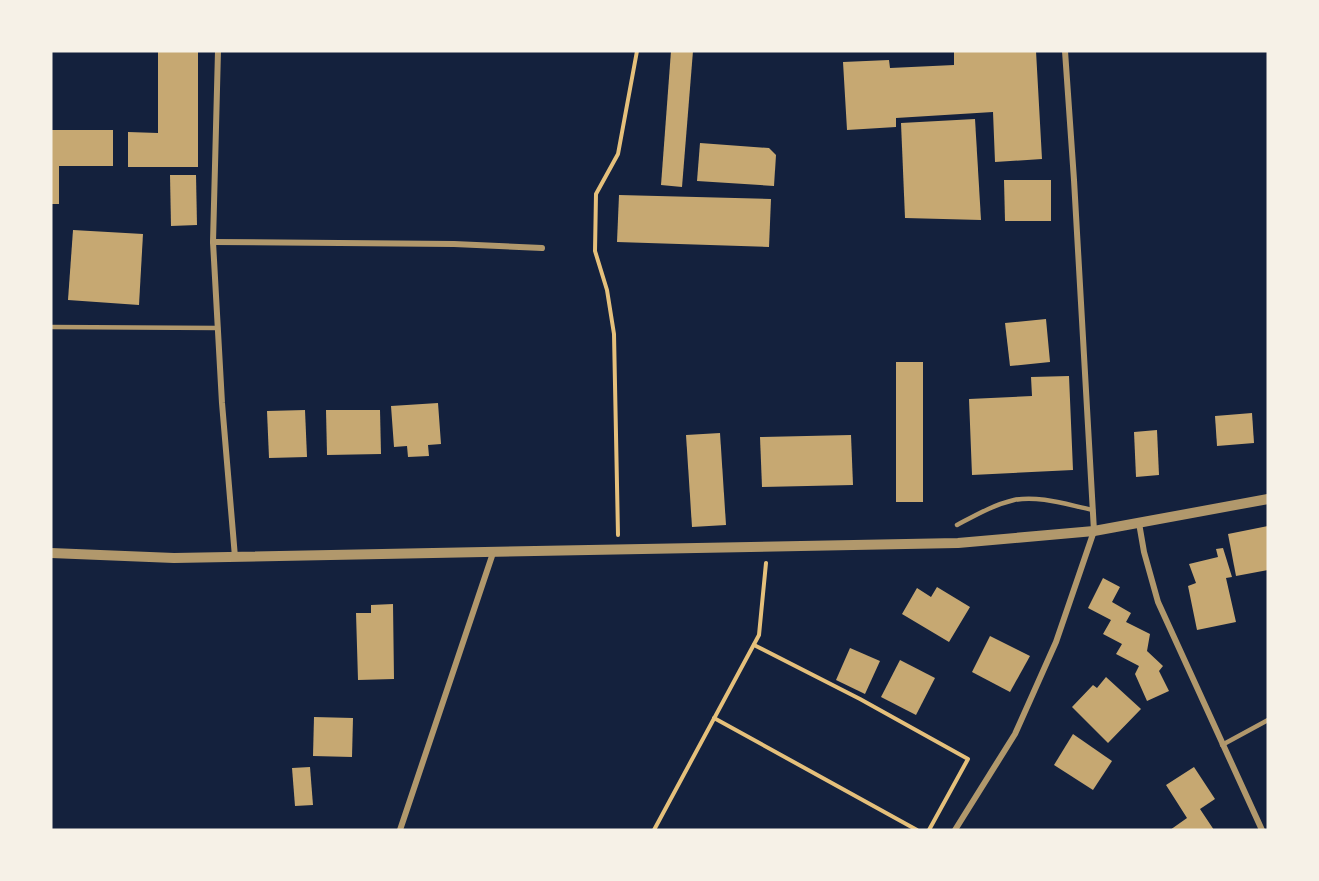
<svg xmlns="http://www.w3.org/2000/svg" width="1319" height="881" font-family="Roboto,sans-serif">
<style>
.building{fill:#c6a872}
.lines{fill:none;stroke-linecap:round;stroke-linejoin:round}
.path{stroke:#e5c07b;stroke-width:4}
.service{stroke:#b1986c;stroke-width:4.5}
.minor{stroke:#b1986c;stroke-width:6}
.tertiary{stroke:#b1986c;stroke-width:10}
</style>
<rect width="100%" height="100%" fill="#14213d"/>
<g class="building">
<polygon points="158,51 198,51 198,167 128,167 128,132 158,133"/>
<polygon points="671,51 693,51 682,187 661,185"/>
<polygon points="954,51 1036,51 1042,159 995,162 993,112 896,118 896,127 847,130 843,62 889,60 890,68 954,65"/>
<polygon points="975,119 981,220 905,218 901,123"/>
<polygon points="51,130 113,130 113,166 59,166 59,204 51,204"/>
<polygon points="700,143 769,148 776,155 774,186 697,181"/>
<polygon points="170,175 196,175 197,225 171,226"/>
<polygon points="1004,180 1051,180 1051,221 1005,221"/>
<polygon points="619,195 771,199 769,247 617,242"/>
<polygon points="73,230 143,234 139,305 68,300"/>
<polygon points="1046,319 1050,362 1010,366 1005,323"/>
<rect x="896" y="362" width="27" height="140"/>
<polygon points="1069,376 1073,470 972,475 969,399 1032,396 1031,377"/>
<polygon points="438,403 441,444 428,445 429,456 408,457 407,446 394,447 391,406"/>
<polygon points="305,410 307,457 269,458 267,411"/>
<polygon points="326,410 380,410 381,454 327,455"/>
<polygon points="1252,413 1254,443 1217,446 1215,416"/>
<polygon points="1157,430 1159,475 1136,477 1134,432"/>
<polygon points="720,433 726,525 692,527 686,435"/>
<polygon points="851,435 853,485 762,487 760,437"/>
<polygon points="1268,526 1268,570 1236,576 1228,534"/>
<polygon points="1223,548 1232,577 1226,578 1236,622 1197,630 1188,586 1196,583 1189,564 1218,557 1216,549"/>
<polygon points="1103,578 1120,587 1112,602 1131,613 1126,622 1150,634 1147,651 1163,666 1159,671 1169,691 1147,701 1135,674 1139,666 1116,654 1122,644 1103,634 1111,620 1088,608"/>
<polygon points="937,587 970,607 949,642 902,614 917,588 931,597"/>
<polygon points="393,604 394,679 358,680 356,613 371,613 371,605"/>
<polygon points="990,636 1030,656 1010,692 972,672"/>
<polygon points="850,648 880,661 865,694 836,680"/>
<polygon points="900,660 935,678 916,715 881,697"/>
<polygon points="1106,677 1141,709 1108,743 1072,707 1093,685 1097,688"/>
<polygon points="314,717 353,718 352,757 313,756"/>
<polygon points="1073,734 1112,761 1093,790 1054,765"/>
<polygon points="310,767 313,805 295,806 292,768"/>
<polygon points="1194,767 1215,799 1200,809 1214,830 1170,830 1187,818 1166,785"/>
</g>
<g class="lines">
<g class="path">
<polyline points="618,535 614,334 607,290 595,251 596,194 618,154 637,51"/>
<polyline points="754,645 860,699 968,759 929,830"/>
<polyline points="714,718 917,830"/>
<polyline points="654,830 759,635 766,563"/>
</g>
<g class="service">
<polyline points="51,327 218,328"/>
<path d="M 957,525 C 976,515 993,505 1014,500 C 1039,495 1068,505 1093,510"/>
<polyline points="1222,745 1268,720"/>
</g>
<g class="minor">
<polyline points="218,51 213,242 222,403 235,557"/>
<polyline points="213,242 454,244 542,248"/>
<polyline points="1139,523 1144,552 1158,602 1262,830"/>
<polyline points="400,830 493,553"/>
<polyline points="955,830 1015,734 1056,642 1094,531 1074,180 1065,51"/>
</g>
<polyline class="tertiary" points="51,553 174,558 958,543 1094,531 1268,499"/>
</g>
<rect width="1319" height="881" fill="none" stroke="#f6f1e7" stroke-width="105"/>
</svg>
